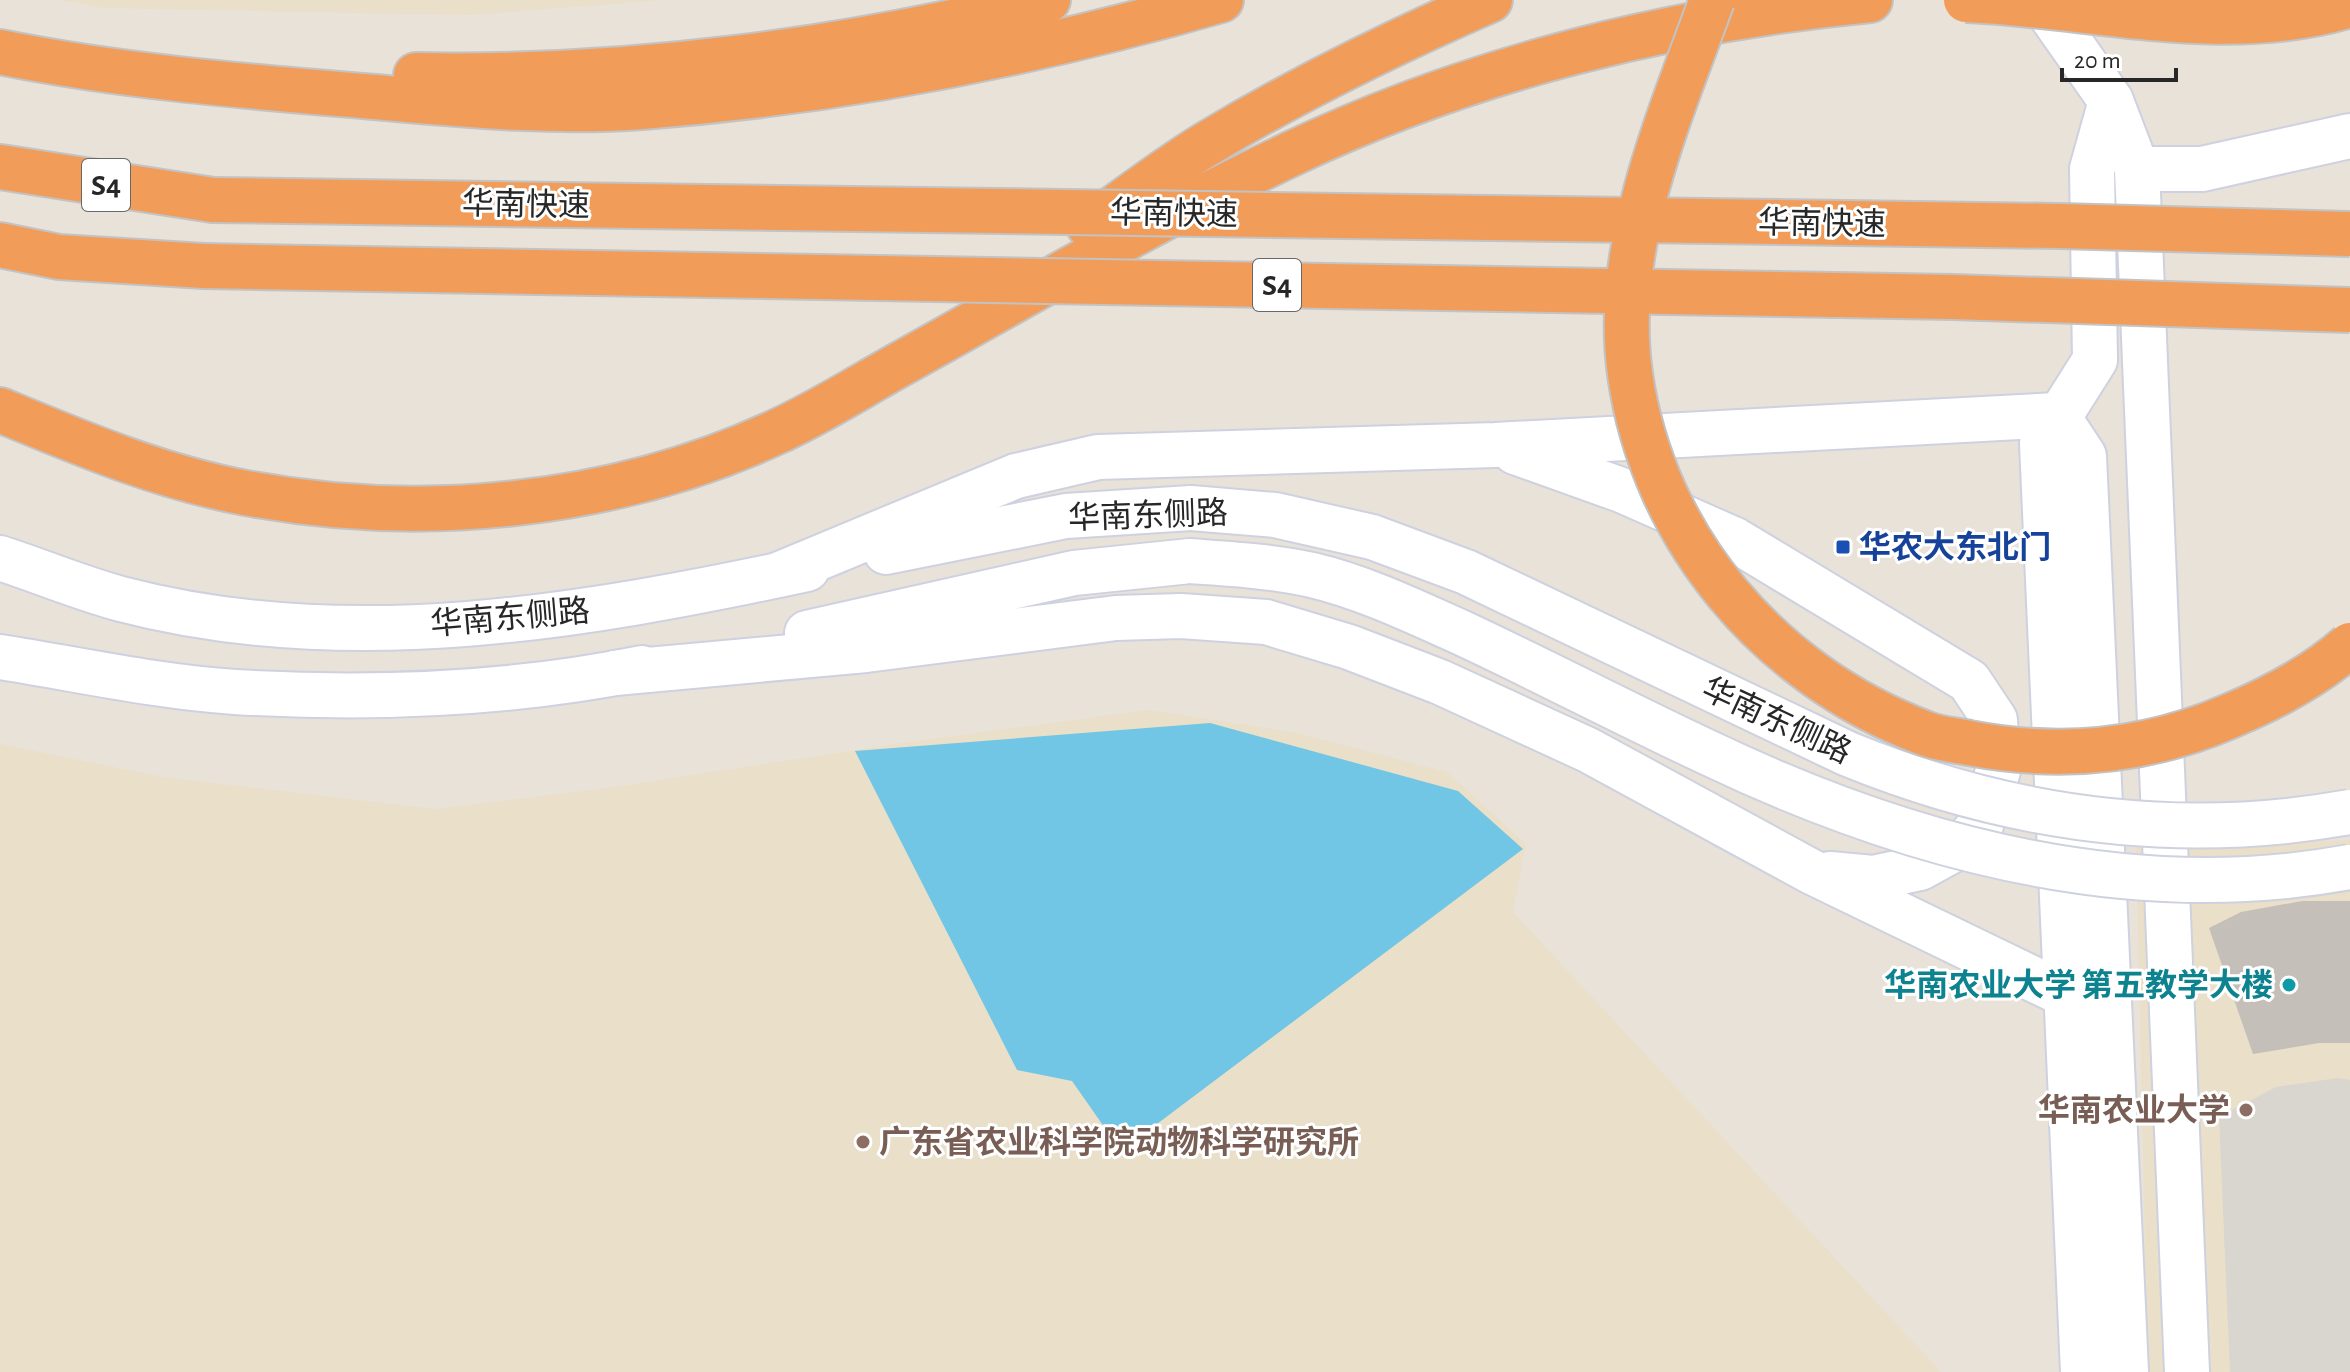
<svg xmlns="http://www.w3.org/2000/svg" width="2350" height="1372" font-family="'Alegreya Sans','Noto Sans SC',sans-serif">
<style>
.education{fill:#eadfc8}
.plaza{fill:#d9d5cf}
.water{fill:#71c6e5}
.building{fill:#c4bfb8}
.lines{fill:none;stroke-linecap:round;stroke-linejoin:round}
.minor-casing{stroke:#ced1df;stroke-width:48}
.highway-casing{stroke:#c3c3c3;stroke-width:48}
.minor{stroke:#fff;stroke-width:44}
.highway{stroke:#f29c5a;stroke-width:44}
.minor-bridge-casing{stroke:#ced1df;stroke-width:48;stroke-linecap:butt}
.highway-bridge-casing{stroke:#c3c3c3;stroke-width:48;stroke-linecap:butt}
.minor-bridge{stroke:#fff;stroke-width:44}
.highway-bridge{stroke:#f29c5a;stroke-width:44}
.transit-dot{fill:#1a4fb4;stroke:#fff;stroke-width:3}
.culture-dot{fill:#0f9aa8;stroke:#fff;stroke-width:3}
.education-dot{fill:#8d6e63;stroke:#fff;stroke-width:3}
.labels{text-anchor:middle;stroke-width:6;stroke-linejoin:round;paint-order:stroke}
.shield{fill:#fff;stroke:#686868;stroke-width:2}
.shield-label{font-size:30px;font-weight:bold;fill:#272727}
.street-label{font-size:32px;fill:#272727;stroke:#fff}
.transit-label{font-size:32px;font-weight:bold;fill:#164399;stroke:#fff;text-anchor:start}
.culture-label{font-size:32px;font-weight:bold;fill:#0d838f;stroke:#fff;text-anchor:end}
.education-label{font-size:32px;font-weight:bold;fill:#785e54;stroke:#fff;text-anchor:end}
</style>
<rect width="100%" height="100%" fill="#e9e2d9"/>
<g class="education">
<polygon points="60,0 663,0 468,15 103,8"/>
<polygon points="1149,710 1297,733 1447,772 1526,844 1513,912 1941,1372 0,1372 0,744 163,777 435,809 608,788 902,743"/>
<polygon points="2350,840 2350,1372 2148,1372 2136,848"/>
</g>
<polygon class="plaza" points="2338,1078 2350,1080 2350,1372 2230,1372 2219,1117 2276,1087"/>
<polygon class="water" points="1210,723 1458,791 1523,849 1121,1151 1072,1081 1017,1070 855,751"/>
<polygon class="building" points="2302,901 2350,901 2350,1043 2319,1043 2253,1054 2209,928 2241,912"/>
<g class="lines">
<g class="minor-casing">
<g id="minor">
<polyline points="2040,0 2111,101 2137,169 2187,1372"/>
<polyline points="2137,169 2202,169 2350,136"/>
<polyline points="2057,415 2084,456 2126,1372"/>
<polyline points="1515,452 1624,491 1735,540 1969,681 1995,720 1998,771 1981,825 1962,845 1920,868 1873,878 1830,874"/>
<polyline points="886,552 1066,516 1191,508"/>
<path d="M 0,558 C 40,571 80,588 121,599 C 346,658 584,617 807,569"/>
<polyline points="780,574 1016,476 1098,457 1495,445 2057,415"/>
<polyline points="807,633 1074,573 1190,561"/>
<path d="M 0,657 C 77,669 157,687 235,692 C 371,700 509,695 642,668"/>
<polyline points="615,673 866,650 1116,618 1181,616 1266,622 1349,647 1440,682 1588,750 1812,872 2066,995 2109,1007"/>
<polyline points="2083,1372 2042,444 2095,360 2092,169 2111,101"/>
</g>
</g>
<g class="highway-casing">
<g id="highway">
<path d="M 0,52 C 119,76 242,86 363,96 C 456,104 549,114 642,107 C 836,92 1033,54 1221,0"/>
<path d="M 416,75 C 627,79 844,51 1048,0"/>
<polyline points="0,167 213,200"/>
<path d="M 1089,226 C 1129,198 1168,167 1210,142 C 1300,88 1394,42 1490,0"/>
<polyline points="0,245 59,257 204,266"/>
<path d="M 0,410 C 80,443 160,477 246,493 C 421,526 612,507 774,433 C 819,413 862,385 906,361 C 1034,290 1161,215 1293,153 C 1473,68 1672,19 1870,0"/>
</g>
</g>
<use href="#minor" class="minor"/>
<use href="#highway" class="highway"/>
<g class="minor-bridge-casing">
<g id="minor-bridge">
<path d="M 1191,508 L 1275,515 L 1372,537 L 1466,572 L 1848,754 C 2010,820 2177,843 2350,812"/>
<path d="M 1190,561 C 1231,564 1272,566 1312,575 C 1363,587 1413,611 1460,632 C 1544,671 1625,714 1709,753 C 1908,848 2129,908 2350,867"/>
</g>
</g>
<g class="highway-bridge-casing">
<g id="highway-bridge">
<path d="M 1712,0 C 1669,119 1612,245 1630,374 C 1653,539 1770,675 1924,733 C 1938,739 1955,740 1969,743 C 2058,760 2147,752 2230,716 C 2273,698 2315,676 2350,645"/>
<path d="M 1966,0 C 2091,5 2227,43 2350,5"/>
<polyline points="213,200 2059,226 2350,234"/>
<polyline points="204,266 1953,297 2350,310"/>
</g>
</g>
<use href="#minor-bridge" class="minor-bridge"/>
<use href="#highway-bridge" class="highway-bridge"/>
</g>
<rect class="transit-dot" x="1835" y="539" width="16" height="16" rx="4"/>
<circle class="culture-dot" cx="2289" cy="985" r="8"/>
<g class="education-dot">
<circle cx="2246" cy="1110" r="8"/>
<circle cx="863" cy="1142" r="8"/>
</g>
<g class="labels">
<g class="shield">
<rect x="82" y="159" width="48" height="52" rx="6"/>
<rect x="1253" y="259" width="48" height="52" rx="6"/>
</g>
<g class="shield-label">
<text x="106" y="195">S4</text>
<text x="1277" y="295">S4</text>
</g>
<g class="street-label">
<text transform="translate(526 204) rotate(1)" y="11">华南快速</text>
<text transform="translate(1174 213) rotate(1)" y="11">华南快速</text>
<text transform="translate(1822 223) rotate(1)" y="11">华南快速</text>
<text transform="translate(1148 515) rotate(-2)" y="11">华南东侧路</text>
<text transform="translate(510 617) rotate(-5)" y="11">华南东侧路</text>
<text transform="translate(1777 720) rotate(25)" y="11">华南东侧路</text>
</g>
<g class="transit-label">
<text x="1859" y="558">华农大东北门</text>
</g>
<g class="culture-label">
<text x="2273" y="996">华南农业大学 第五教学大楼</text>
</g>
<g class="education-label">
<text x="2230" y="1121">华南农业大学</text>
<text x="879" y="1153" text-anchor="start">广东省农业科学院动物科学研究所</text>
</g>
</g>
<path d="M2062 68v12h114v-12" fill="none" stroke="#272727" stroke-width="4"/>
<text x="2074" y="68" font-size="24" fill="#272727" stroke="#ffffff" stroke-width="6" paint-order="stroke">20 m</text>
</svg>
